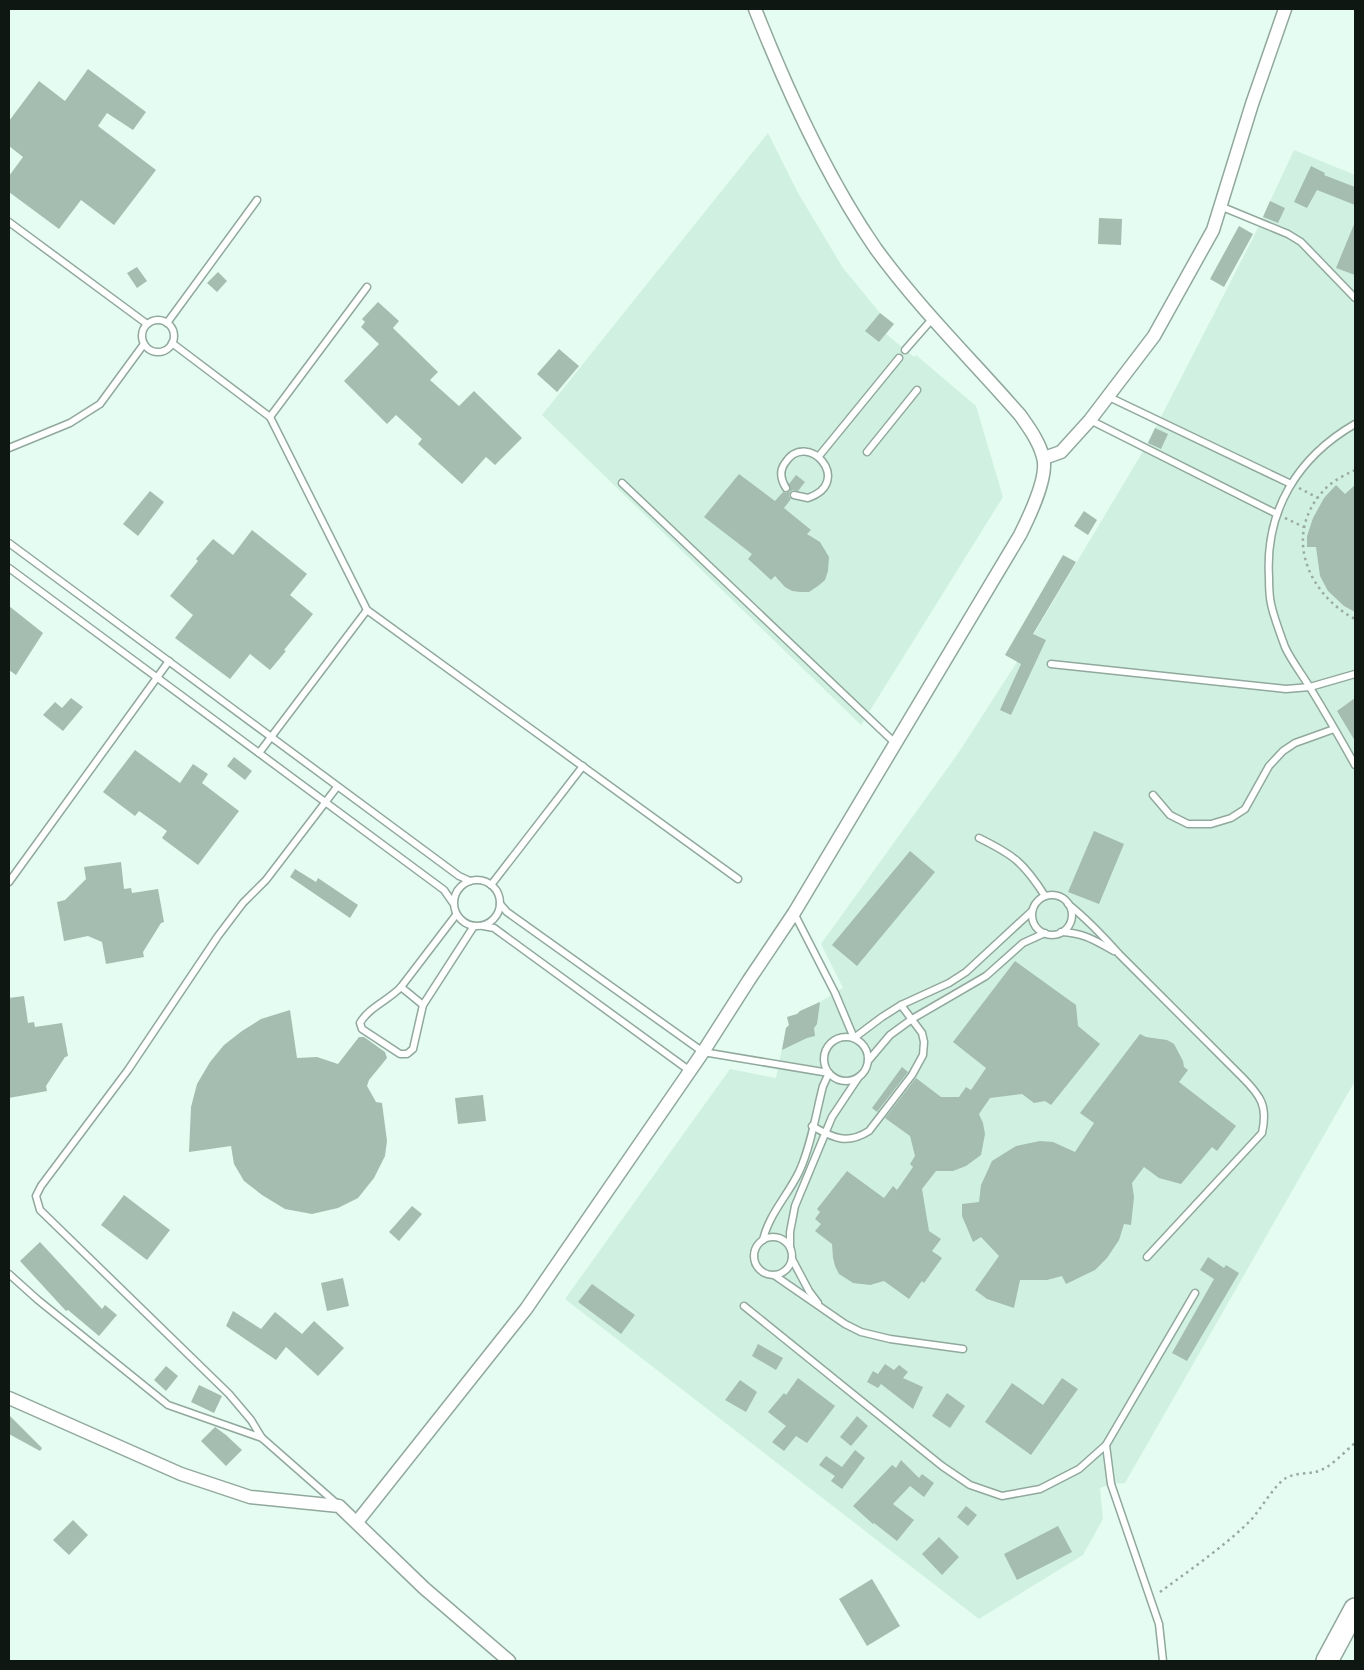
<svg xmlns="http://www.w3.org/2000/svg" width="1364" height="1670" font-family="Overpass,sans-serif">
<style>
.built{fill:#d0f1e2}
.building{fill:#a5bcb1}
.lines{fill:none;stroke-linecap:round;stroke-linejoin:round}
.service-casing{stroke:#91a89d;stroke-width:9}
.minor-casing{stroke:#91a89d;stroke-width:15}
.trunk-casing{stroke:#91a89d;stroke-width:24}
.path{stroke:#99aba2;stroke-width:2.5;stroke-dasharray:2.5 4;stroke-linecap:butt}
.service{stroke:#fff;stroke-width:6}
.minor{stroke:#fff;stroke-width:12}
.trunk{stroke:#fff;stroke-width:21}
</style>
<rect width="100%" height="100%" fill="#e4fcf1"/>
<g class="built">
<polygon points="768,133 798,193 843,268 880,313 894,324 886,334 914,357 916,355 976,406 1003,497 861,725 542,415"/>
<polygon points="1294,150 1355,175 1355,1081 1125,1483 1111,1484 1100,1488 1103,1519 1083,1555 979,1619 565,1299 730,1069 776,1078 786,1028 789,1025 787,1017 797,1014 800,1011 820,1002 843,988 821,944 957,755 1017,662 1145,448 1253,238"/>
</g>
<g class="building">
<polygon points="88,69 146,112 133,130 107,113 98,126 156,170 114,225 81,200 59,229 9,192 9,176 23,157 9,146 9,121 39,81 65,101"/>
<polygon points="1311,166 1325,173 1324,175 1355,187 1355,205 1317,190 1307,208 1294,202"/>
<polygon points="1270,201 1285,208 1278,223 1263,217"/>
<polygon points="1099,218 1122,219 1121,245 1098,244"/>
<polygon points="1355,222 1355,275 1336,268"/>
<polygon points="1239,226 1253,234 1224,287 1210,279"/>
<polygon points="137,267 147,281 137,288 127,273"/>
<polygon points="218,272 227,281 217,292 207,283"/>
<polygon points="378,302 399,321 393,328 438,372 430,380 459,406 474,391 522,438 495,465 486,457 462,484 418,444 422,439 396,415 387,424 344,381 379,344 361,327 365,322 362,319"/>
<polygon points="880,313 894,324 879,342 865,331"/>
<polygon points="559,349 579,366 557,392 537,374"/>
<polygon points="1155,428 1168,434 1161,449 1148,443"/>
<polygon points="739,474 775,501 783,492 786,493 790,491 789,484 796,475 805,482 798,491 793,490 790,492 789,496 791,499 784,508 811,530 807,534 820,542 829,557 828,571 825,580 818,586 809,592 800,592 792,591 785,587 775,576 771,580 748,559 752,554 704,517"/>
<polygon points="1336,485 1345,494 1355,485 1355,612 1344,606 1328,591 1320,576 1316,547 1307,547 1307,536 1313,518 1324,498"/>
<polygon points="150,491 164,502 138,536 123,524"/>
<polygon points="1084,511 1097,520 1088,535 1074,526"/>
<polygon points="252,530 307,574 290,595 313,614 284,650 286,651 270,670 250,654 230,679 175,638 193,615 170,596 198,561 196,559 213,539 233,555"/>
<polygon points="1063,555 1076,562 1033,634 1046,640 1011,715 1000,710 1021,664 1005,655"/>
<polygon points="9,606 43,633 16,675 9,670"/>
<polygon points="71,698 83,707 63,731 43,715 55,702 62,708"/>
<polygon points="1355,698 1355,741 1337,711"/>
<polygon points="135,750 180,783 193,764 208,774 202,783 239,811 198,865 162,838 167,831 139,811 135,816 103,792"/>
<polygon points="234,757 252,771 245,780 227,766"/>
<polygon points="1094,831 1124,844 1099,904 1068,892"/>
<polygon points="910,851 935,872 857,966 832,945"/>
<polygon points="121,862 124,889 131,888 132,893 158,889 164,922 161,923 143,952 144,957 106,964 102,942 88,936 64,941 57,902 65,900 86,879 84,867"/>
<polygon points="295,869 316,882 318,878 358,905 350,918 290,877"/>
<polygon points="1015,961 1076,1005 1078,1026 1100,1044 1051,1105 1045,1101 1034,1103 1022,1094 990,1098 979,1114 983,1123 985,1134 981,1155 966,1166 953,1171 936,1171 922,1189 929,1231 941,1239 932,1251 942,1258 924,1283 922,1281 909,1299 884,1281 870,1285 853,1283 839,1274 835,1266 833,1258 832,1244 815,1231 821,1224 815,1219 820,1212 817,1209 847,1171 884,1198 893,1186 897,1190 913,1167 910,1164 915,1156 910,1136 885,1118 916,1078 941,1097 959,1097 966,1087 971,1090 986,1068 953,1042"/>
<polygon points="24,996 28,1023 34,1022 35,1027 62,1023 68,1056 65,1057 46,1086 47,1091 9,1098 9,998"/>
<polygon points="820,1002 817,1024 814,1028 815,1036 807,1038 782,1050 786,1028 789,1025 787,1017 797,1014 800,1011"/>
<polygon points="290,1010 297,1058 317,1057 338,1064 359,1037 364,1037 385,1052 387,1058 369,1080 367,1086 376,1102 382,1103 387,1141 385,1156 374,1178 358,1198 338,1208 312,1214 285,1209 262,1195 244,1181 234,1164 231,1146 189,1152 191,1107 197,1084 210,1062 224,1045 242,1031 261,1019"/>
<polygon points="1140,1034 1146,1037 1167,1040 1174,1044 1183,1061 1184,1067 1188,1070 1179,1082 1236,1126 1217,1151 1212,1147 1181,1184 1159,1178 1144,1167 1132,1183 1134,1197 1131,1225 1124,1224 1119,1240 1107,1258 1095,1270 1066,1284 1062,1276 1047,1280 1020,1280 1014,1308 987,1299 975,1290 999,1256 981,1237 973,1242 962,1216 962,1204 979,1202 981,1185 992,1161 1016,1146 1040,1141 1053,1142 1075,1152 1094,1123 1080,1113"/>
<polygon points="902,1067 908,1072 877,1112 872,1108"/>
<polygon points="483,1095 486,1121 458,1124 455,1098"/>
<polygon points="124,1195 170,1230 147,1260 101,1225"/>
<polygon points="412,1206 422,1214 399,1241 389,1232"/>
<polygon points="40,1242 102,1309 105,1305 117,1315 99,1336 68,1310 66,1311 20,1261"/>
<polygon points="1208,1257 1224,1268 1226,1265 1239,1273 1187,1361 1172,1353 1214,1279 1200,1270"/>
<polygon points="343,1278 349,1306 327,1311 321,1283"/>
<polygon points="592,1284 635,1315 621,1334 578,1302"/>
<polygon points="233,1311 261,1329 275,1312 302,1334 314,1321 344,1348 318,1376 286,1347 276,1360 226,1326"/>
<polygon points="758,1344 783,1358 776,1370 752,1356"/>
<polygon points="885,1364 894,1370 899,1365 908,1372 903,1378 923,1387 913,1409 881,1384 878,1388 867,1382 873,1371 878,1374"/>
<polygon points="166,1366 178,1376 166,1391 154,1380"/>
<polygon points="798,1378 835,1406 807,1443 796,1436 784,1451 772,1442 786,1426 768,1412 784,1393 786,1395"/>
<polygon points="1062,1378 1078,1389 1031,1455 985,1422 1012,1383 1043,1405"/>
<polygon points="740,1380 757,1392 746,1412 725,1400"/>
<polygon points="199,1385 222,1396 214,1413 191,1402"/>
<polygon points="947,1393 965,1406 950,1428 932,1416"/>
<polygon points="9,1415 42,1448 40,1451 9,1434"/>
<polygon points="857,1416 868,1426 851,1446 840,1437"/>
<polygon points="215,1427 226,1435 242,1450 226,1466 201,1441"/>
<polygon points="855,1450 865,1458 842,1489 831,1481 835,1476 819,1465 826,1456 842,1467"/>
<polygon points="901,1460 919,1478 922,1474 934,1483 924,1497 910,1486 893,1504 914,1520 897,1541 874,1523 873,1524 853,1506 892,1465 896,1468"/>
<polygon points="966,1506 977,1515 968,1526 957,1517"/>
<polygon points="73,1520 88,1535 69,1555 53,1540"/>
<polygon points="1058,1526 1072,1552 1017,1580 1004,1554"/>
<polygon points="939,1537 959,1557 942,1575 922,1554"/>
<polygon points="872,1579 900,1626 867,1646 839,1599"/>
</g>
<g class="lines">
<g class="service-casing">
<g id="service">
<polyline points="1220,206 1288,234 1301,242 1355,298"/>
<polyline points="9,222 147,324"/>
<circle cx="158" cy="336" r="16"/>
<polyline points="167,323 257,200"/>
<polyline points="172,343 270,417 367,610 738,879"/>
<polyline points="905,350 933,318"/>
<polyline points="1109,397 1291,484"/>
<polyline points="270,417 367,287"/>
<polyline points="1090,420 1277,514"/>
<path d="M 1355,424 C 1298,457 1265,510 1269,577 C 1269,586 1269,595 1271,604 C 1274,618 1280,633 1285,647 C 1291,660 1301,673 1309,686 C 1325,712 1340,738 1355,765"/>
<polyline points="9,448 70,423 100,404 144,344"/>
<polyline points="867,452 917,390"/>
<polyline points="819,456 899,358"/>
<polyline points="622,483 895,743"/>
<path d="M 786,488 C 781,480 779,471 785,463 C 807,428 855,482 808,498 L 794,495"/>
<polyline points="9,543 459,876 470,881"/>
<path d="M 9,568 C 153,676 299,782 444,890 L 453,903"/>
<polyline points="1051,664 1286,689 1310,687 1355,674"/>
<polyline points="259,753 367,610"/>
<polyline points="1153,795 1170,815 1188,824 1211,824 1231,818 1245,809 1269,766 1283,751 1295,743 1334,729"/>
<path d="M 979,838 C 1014,855 1024,863 1045,896"/>
<circle cx="477" cy="903" r="23"/>
<polyline points="9,882 169,661"/>
<polyline points="491,885 583,766"/>
<circle cx="1052" cy="915" r="20"/>
<path d="M 500,904 L 507,912 L 703,1052 L 829,1073 L 823,1086 C 816,1113 811,1146 799,1172 C 788,1195 769,1214 763,1240"/>
<path d="M 1068,904 C 1087,919 1103,936 1119,954 L 1242,1077 C 1261,1096 1268,1106 1262,1133 L 1147,1257"/>
<polyline points="794,913 835,993 854,1038 882,1017 901,1005 949,983 966,972 1032,911"/>
<path d="M 456,915 L 401,987 C 389,1000 368,1008 360,1023 L 362,1029 L 400,1054 L 407,1054 L 413,1049 L 423,1005 L 474,926"/>
<polyline points="483,926 494,928 690,1071"/>
<path d="M 1061,932 C 1084,933 1094,940 1114,951"/>
<polyline points="401,987 423,1005"/>
<circle cx="846" cy="1059" r="22"/>
<polyline points="868,1061 890,1035 912,1019 986,976 1023,943 1045,933"/>
<path d="M 812,1126 C 833,1138 847,1145 869,1131 L 912,1075 L 923,1055 L 924,1042 L 922,1033 L 901,1005"/>
<circle cx="773" cy="1256" r="19"/>
<polyline points="790,1247 790,1232 795,1206 832,1117 858,1078"/>
<polyline points="792,1259 809,1291 818,1303"/>
<polyline points="9,1274 38,1300 168,1405 262,1438 336,1503"/>
<polyline points="774,1275 845,1324 861,1332 890,1339 963,1349"/>
<polyline points="744,1306 942,1466 970,1485 1002,1496 1040,1489 1079,1469 1106,1445"/>
<polyline points="262,1438 251,1420 229,1394 40,1210 36,1196 41,1186 128,1070 218,936 243,903 266,880 337,787"/>
<polyline points="1163,1661 1159,1624 1111,1484 1106,1445 1195,1293"/>
</g>
</g>
<g class="minor-casing">
<g id="minor">
<polyline points="1044,458 1061,452 1090,420 1154,336 1213,230 1252,104 1285,9"/>
<polyline points="9,1398 181,1474 250,1497 339,1506 424,1588 509,1661"/>
<path d="M 357,1522 L 526,1309 L 703,1052 L 749,980 L 794,913 L 1020,535 C 1029,517 1049,476 1043,457 C 1039,441 1029,428 1020,415 C 972,360 919,308 876,249 C 826,177 787,90 755,9"/>
</g>
</g>
<g class="trunk-casing">
<polyline id="trunk" points="1327,1661 1355,1609"/>
</g>
<g class="path">
<path d="M 1355,470 C 1345,475 1334,480 1326,488 C 1282,532 1306,593 1355,619"/>
<polyline points="1299,488 1318,498"/>
<polyline points="1285,518 1304,527"/>
<path d="M 1160,1592 C 1190,1570 1222,1548 1249,1522 C 1261,1510 1273,1486 1286,1478 C 1295,1473 1306,1474 1315,1472 C 1330,1469 1344,1452 1355,1443"/>
</g>
<use href="#service" class="service"/>
<use href="#minor" class="minor"/>
<use href="#trunk" class="trunk"/>
</g>
<rect width="1364" height="1670" fill="none" stroke="#0f1713" stroke-width="20"/>
</svg>
